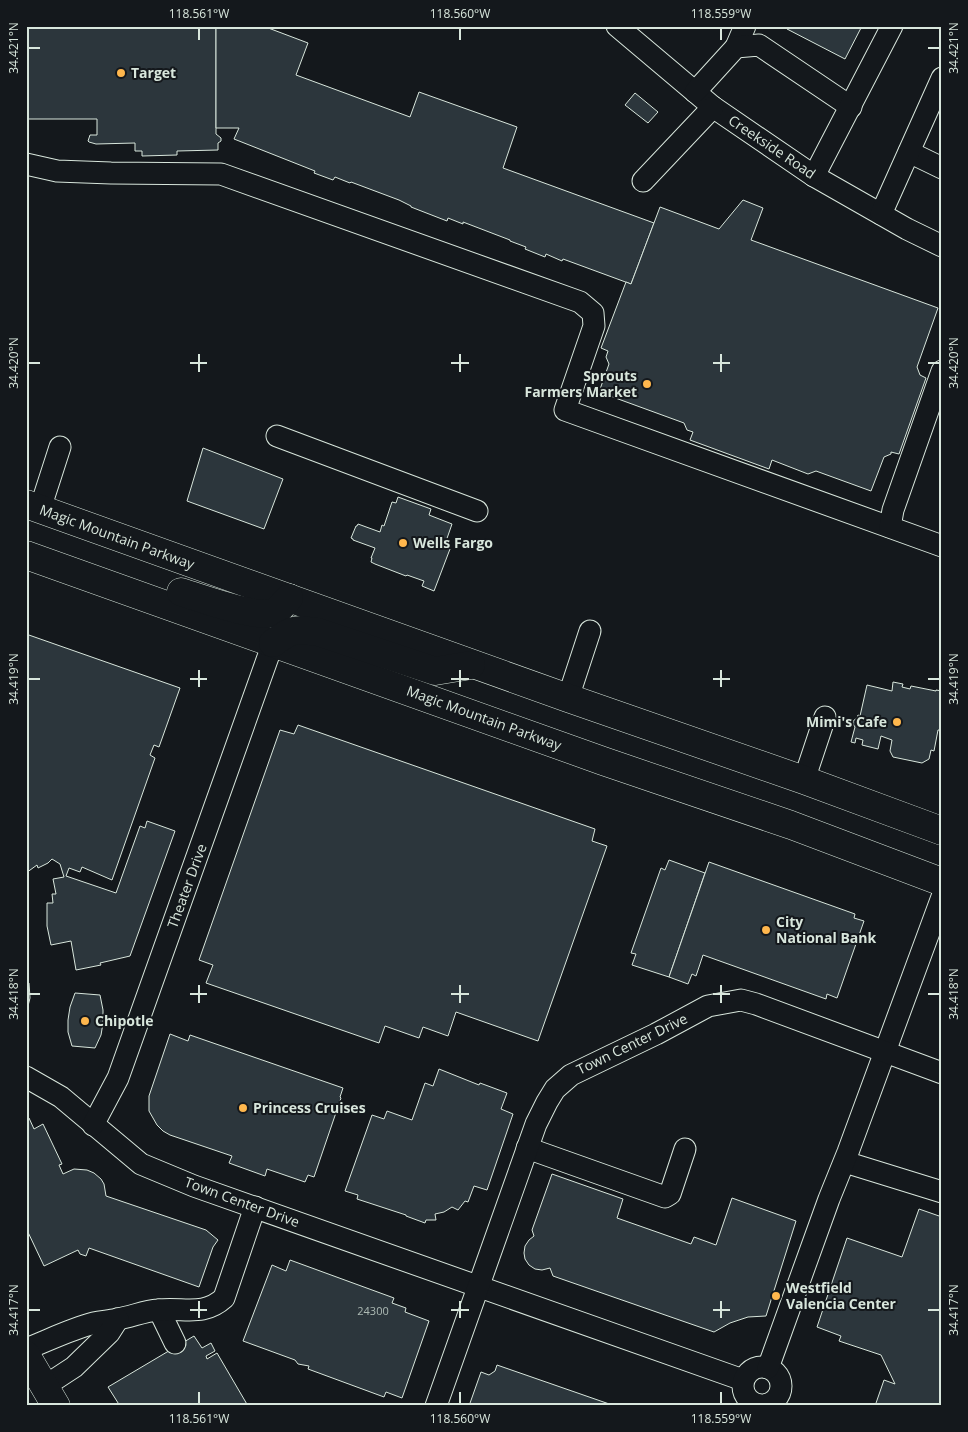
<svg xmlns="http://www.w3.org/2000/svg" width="968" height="1432" font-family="'Open Sans',sans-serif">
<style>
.building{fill:#2c363c;stroke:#d8e6dc}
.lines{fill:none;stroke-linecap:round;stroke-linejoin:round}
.minor-casing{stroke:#d8e6dc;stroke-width:23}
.major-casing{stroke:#d8e6dc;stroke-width:29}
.minor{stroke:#14181c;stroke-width:21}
.major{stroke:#14181c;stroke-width:28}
.ticks{fill:none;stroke:#d8e6dc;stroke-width:2}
.poi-dot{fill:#ffb74d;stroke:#14181c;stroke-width:2}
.labels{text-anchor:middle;stroke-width:4;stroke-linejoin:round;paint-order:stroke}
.number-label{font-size:11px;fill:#adbab4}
.poi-label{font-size:14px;font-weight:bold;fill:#d8e6dc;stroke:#14181c;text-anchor:start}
.street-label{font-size:14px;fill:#d8e6dc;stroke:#14181c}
.neatline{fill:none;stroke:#d8e6dc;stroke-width:2}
.ticks-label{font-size:12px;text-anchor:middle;fill:#d8e6dc}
</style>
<rect width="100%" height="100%" fill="#14181c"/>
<g class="building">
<polygon points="26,26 216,26 216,134 221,138 221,141 218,143 218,150 177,151 177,155 142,156 142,151 135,151 135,143 96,144 89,142 88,141 90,135 97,135 97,119 26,119"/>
<polygon points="216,26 263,26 308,43 296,75 410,117 419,92 517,127 503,168 654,223 631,284 563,259 562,261 546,254 545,257 525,249 526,247 510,241 510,240 463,222 463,224 448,218 447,221 411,207 411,206 399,200 351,182 350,183 335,177 333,180 314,173 315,171 234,139 239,128 216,128"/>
<polygon points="788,26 862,26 845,59 787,29"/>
<polygon points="635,93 658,112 648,123 625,105"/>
<polygon points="743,200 763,208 751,240 938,308 917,367 920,375 926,378 899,454 891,452 891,454 884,457 871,491 816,471 808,474 772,460 769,469 690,440 693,432 687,430 684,423 599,392 609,364 606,357 608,351 601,348 626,282 631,284 660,207 719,229"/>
<polygon points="203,448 283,479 264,529 187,501"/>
<polygon points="398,497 431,509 429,515 452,524 444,547 450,549 434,591 422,586 424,581 407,575 406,576 375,564 371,562 372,558 371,558 375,548 353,540 353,539 351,538 356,526 357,526 358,524 380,532 382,525 384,526 392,502 396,503"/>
<polygon points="26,634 180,688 159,747 154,745 150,755 155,758 112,880 82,867 80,872 69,868 66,876 116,893 140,826 145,828 147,821 175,831 130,956 100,963 101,965 76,970 71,941 51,945 47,926 47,903 53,903 52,894 56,894 53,879 64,877 60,864 52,859 48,863 38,868 37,865 26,873"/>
<polygon points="893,682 903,684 902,687 910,689 911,686 936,691 936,690 942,691 942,730 938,730 934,751 931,750 929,759 922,763 893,757 890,751 892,740 881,736 878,749 862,745 863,740 856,738 855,743 851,742 855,727 853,724 853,721 857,718 858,715 860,716 867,685 892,691"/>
<polygon points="298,725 595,829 592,841 607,846 538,1041 456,1012 448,1036 423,1027 419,1038 385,1026 379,1043 206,983 213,965 199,960 280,730 294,734"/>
<polygon points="669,860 705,873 669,977 632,965 636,954 631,953 661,868 665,870"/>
<polygon points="709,862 855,914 854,918 864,921 837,998 827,994 826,999 703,955 696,976 692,974 688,984 669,977"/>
<polygon points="26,982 29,983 30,998 26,1014"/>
<polygon points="75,993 100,995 103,1010 103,1023 101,1035 95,1048 72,1046 68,1032 68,1020 70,1007"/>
<polygon points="170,1034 188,1041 190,1035 343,1088 340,1097 341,1098 314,1177 308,1175 305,1182 267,1169 265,1176 229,1163 232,1156 170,1135 163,1131 157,1125 149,1111 149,1096"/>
<polygon points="439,1069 479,1085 480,1083 507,1093 501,1109 513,1114 487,1190 474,1186 468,1202 465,1201 458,1210 452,1207 444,1212 435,1214 436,1220 426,1220 425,1223 406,1216 406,1215 357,1199 358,1195 345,1191 372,1115 384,1119 387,1111 412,1120 425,1083 433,1086"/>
<polygon points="29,1118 34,1129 43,1124 62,1164 59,1165 63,1174 74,1169 87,1170 94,1173 101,1179 104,1184 106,1196 206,1230 218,1240 213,1247 199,1287 89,1248 86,1256 80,1254 78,1250 44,1266 26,1228 26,1120"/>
<polygon points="552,1174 623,1199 617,1218 691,1244 694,1237 716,1245 732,1198 796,1221 766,1316 748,1317 730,1323 714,1332 553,1276 550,1268 542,1270 535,1269 529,1265 525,1259 524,1253 525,1246 529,1240 534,1236 532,1230"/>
<polygon points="919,1209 942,1217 942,1406 875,1406 884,1380 895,1384 881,1355 839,1341 841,1336 817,1327 847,1238 902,1257"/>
<polygon points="290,1260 394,1298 392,1303 406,1308 405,1312 429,1321 402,1398 386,1392 384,1397 308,1369 309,1366 298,1364 295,1360 243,1341 272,1265 286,1271"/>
<polygon points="194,1336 202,1348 211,1343 215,1351 206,1356 207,1359 217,1353 248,1406 120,1406 108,1387"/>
<polygon points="497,1365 615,1406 469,1406 481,1372 489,1375 495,1371"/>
</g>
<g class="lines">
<g class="minor-casing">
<g id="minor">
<polyline points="617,26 713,107 814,176 907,229 942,246"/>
<polyline points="736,47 745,26"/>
<polyline points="695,92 736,47 759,45 851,107"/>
<polyline points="909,152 942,168"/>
<polyline points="26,164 57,171 111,173 221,174 580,302 593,313 594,326 565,410 942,546"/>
<polyline points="814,176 892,26"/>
<polyline points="643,181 713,107"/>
<polyline points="881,214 942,78"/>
<polyline points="277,436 477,511"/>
<polyline points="40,509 60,447"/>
<polyline points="890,527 893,510 942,371"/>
<polyline points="568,698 590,631"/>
<polyline points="804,780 825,717"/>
<polyline points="26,1077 61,1097 141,1164 194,1186 743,1380"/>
<polyline points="93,1125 118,1078 273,643"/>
<polyline points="527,1148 665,1197 670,1194 685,1149"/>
<polyline points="845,1162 942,1192"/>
<polyline points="159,1310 175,1343"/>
<path d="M 26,1349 C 49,1340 71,1329 94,1323 C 102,1321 110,1321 117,1319 C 131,1317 144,1311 158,1310 C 184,1307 203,1317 224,1298 L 255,1207"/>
<circle cx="762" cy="1386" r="19"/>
<polyline points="768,1368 829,1199 848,1152 942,897"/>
<polyline points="45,1386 74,1367 109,1333 118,1319"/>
<polyline points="436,1406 536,1124 547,1102 555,1089 571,1075 656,1034 708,1006 741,1000 756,1004 942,1073"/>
</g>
</g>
<g class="major-casing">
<g id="major">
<polyline points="26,504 568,698 804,780 942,831"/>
<polyline points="26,555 603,761 791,825 942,882"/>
<path d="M 181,592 C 200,598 255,618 272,613 C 279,611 284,603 289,598"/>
<path d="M 273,643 C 293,628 294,629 318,632 L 435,671 L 471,665"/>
<polyline points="26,1355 56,1406"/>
</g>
</g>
<use href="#minor" class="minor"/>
<use href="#major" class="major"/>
</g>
<path class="ticks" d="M 199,28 L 199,40M 460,28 L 460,40M 721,28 L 721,40M 28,48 L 40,48M 928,48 L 940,48M 199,354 L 199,372M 460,354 L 460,372M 721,354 L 721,372M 28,363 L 40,363M 190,363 L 207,363M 451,363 L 469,363M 713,363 L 730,363M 928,363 L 940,363M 199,670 L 199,687M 460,670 L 460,687M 721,670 L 721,687M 28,679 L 40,679M 190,679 L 207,679M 451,679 L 469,679M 713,679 L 730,679M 928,679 L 940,679M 199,985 L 199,1003M 460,985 L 460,1003M 721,985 L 721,1003M 28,994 L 40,994M 190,994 L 207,994M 451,994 L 469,994M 713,994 L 730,994M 928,994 L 940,994M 199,1301 L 199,1318M 460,1301 L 460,1318M 721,1301 L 721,1318M 28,1310 L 40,1310M 190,1310 L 207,1310M 451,1310 L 469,1310M 713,1310 L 730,1310M 928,1310 L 940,1310M 199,1392 L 199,1404M 460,1392 L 460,1404M 721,1392 L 721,1404"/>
<g class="poi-dot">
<circle cx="121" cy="73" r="5"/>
<circle cx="647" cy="384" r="5"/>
<circle cx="403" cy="543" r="5"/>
<circle cx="897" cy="722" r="5"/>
<circle cx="766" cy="930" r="5"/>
<circle cx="85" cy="1021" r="5"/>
<circle cx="243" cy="1108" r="5"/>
<circle cx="776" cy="1296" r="5"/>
</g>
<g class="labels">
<g class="number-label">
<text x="373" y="1315">24300</text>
</g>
<g class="poi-label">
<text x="131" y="78">Target</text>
<text x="637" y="381" text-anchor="end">Sprouts<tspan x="637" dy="16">Farmers Market</tspan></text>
<text x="413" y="548">Wells Fargo</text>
<text x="887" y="727" text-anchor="end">Mimi's Cafe</text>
<text x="776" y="927">City<tspan x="776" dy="16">National Bank</tspan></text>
<text x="95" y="1026">Chipotle</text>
<text x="253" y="1113">Princess Cruises</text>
<text x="786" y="1293">Westfield<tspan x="786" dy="16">Valencia Center</tspan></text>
</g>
<g class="street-label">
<text transform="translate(772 147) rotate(34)" y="5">Creekside Road</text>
<text transform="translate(117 537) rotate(20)" y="5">Magic Mountain Parkway</text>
<text transform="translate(484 718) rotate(20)" y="5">Magic Mountain Parkway</text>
<text transform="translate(187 886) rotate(-70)" y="5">Theater Drive</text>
<text transform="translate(632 1044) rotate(-26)" y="5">Town Center Drive</text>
<text transform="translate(242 1202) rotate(20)" y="5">Town Center Drive</text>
</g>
</g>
<rect width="968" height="1432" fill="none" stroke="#14181c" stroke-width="55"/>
<rect x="28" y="28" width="912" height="1376" class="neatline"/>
<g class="ticks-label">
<text x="199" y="18">118.561°W</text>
<text x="460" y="18">118.560°W</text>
<text x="721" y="18">118.559°W</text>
<text transform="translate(14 48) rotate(-90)" y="4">34.421°N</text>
<text transform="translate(954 48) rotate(-90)" y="4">34.421°N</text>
<text transform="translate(14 363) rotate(-90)" y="4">34.420°N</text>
<text transform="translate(954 363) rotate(-90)" y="4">34.420°N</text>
<text transform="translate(14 679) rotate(-90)" y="4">34.419°N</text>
<text transform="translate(954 679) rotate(-90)" y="4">34.419°N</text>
<text transform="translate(14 994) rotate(-90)" y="4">34.418°N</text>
<text transform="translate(954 994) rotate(-90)" y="4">34.418°N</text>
<text transform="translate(14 1310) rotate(-90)" y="4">34.417°N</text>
<text transform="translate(954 1310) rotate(-90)" y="4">34.417°N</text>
<text x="199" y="1423">118.561°W</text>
<text x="460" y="1423">118.560°W</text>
<text x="721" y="1423">118.559°W</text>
</g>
</svg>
